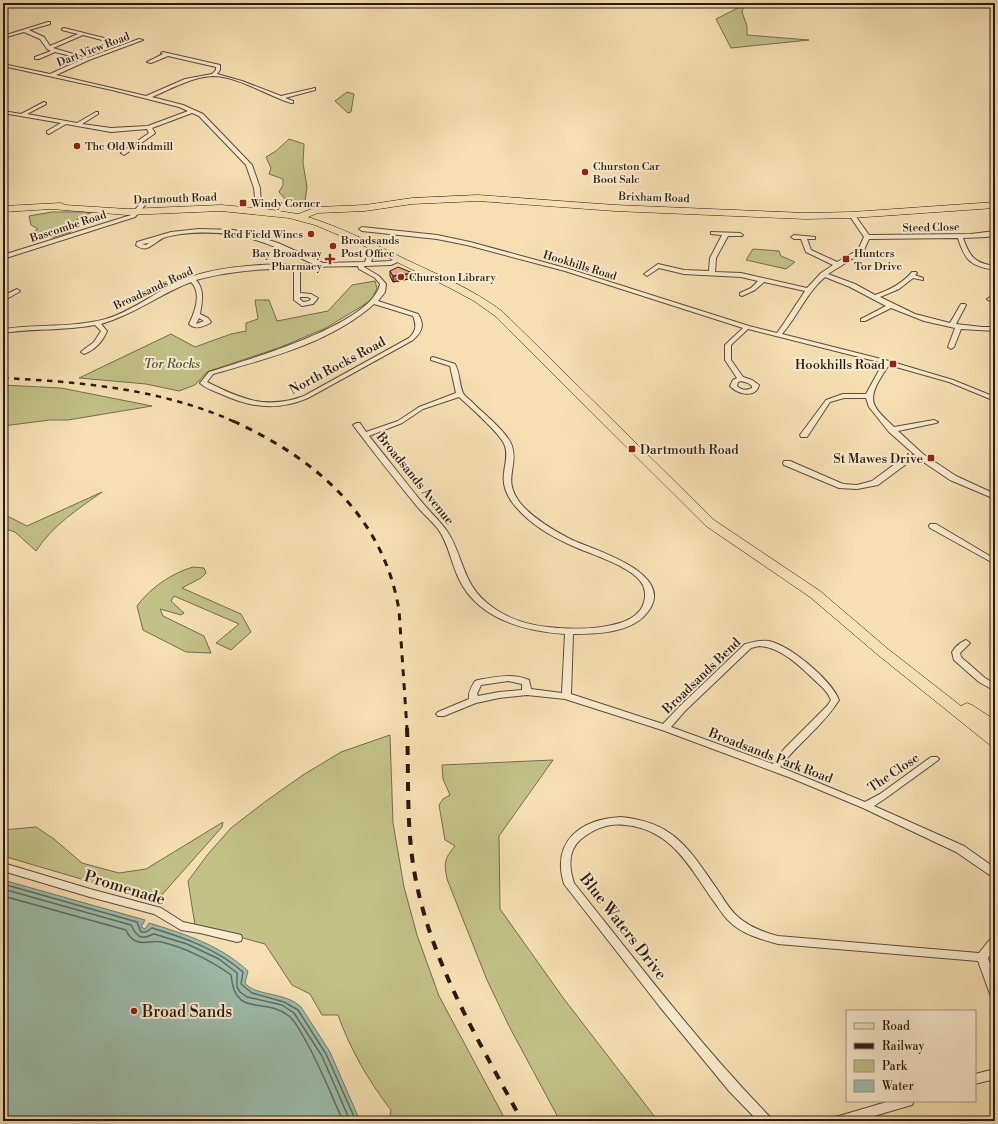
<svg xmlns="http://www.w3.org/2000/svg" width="998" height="1124" font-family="'Libre Bodoni',serif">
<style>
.green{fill:#c2c188;stroke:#746e4d}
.water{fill:#9dbdad;stroke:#6e7c6f}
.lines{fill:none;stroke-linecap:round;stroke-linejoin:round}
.shore{stroke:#626c60;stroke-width:1.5}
.street-casing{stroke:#5b4c3a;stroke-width:2}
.primary-casing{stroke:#271b12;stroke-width:1}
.street{fill:#f9ebce;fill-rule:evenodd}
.primary{fill:#f6e0b3;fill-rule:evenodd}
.rail-far2{stroke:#271b12;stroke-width:2.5;stroke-dasharray:5.5 5.5;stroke-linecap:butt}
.rail-far1{stroke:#271b12;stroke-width:3;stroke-dasharray:7 7;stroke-linecap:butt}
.rail{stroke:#271b12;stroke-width:4;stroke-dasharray:9 9;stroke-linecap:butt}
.wall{fill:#ca947e;stroke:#271b12}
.shaded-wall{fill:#a47866;stroke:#271b12}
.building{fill:#ebac92;stroke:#271b12}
.poi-dot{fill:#8f2418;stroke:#f9ebce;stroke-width:1.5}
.labels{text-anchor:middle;stroke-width:4;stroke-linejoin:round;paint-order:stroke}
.far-street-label{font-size:11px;fill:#271b12;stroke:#f9ebce}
.far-poi-label{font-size:11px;fill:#271b12;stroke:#f9ebce;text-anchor:start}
.park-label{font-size:13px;font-style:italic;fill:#564d35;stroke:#f9ebce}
.poi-label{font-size:13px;fill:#271b12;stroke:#f9ebce;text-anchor:end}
.street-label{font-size:13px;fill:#271b12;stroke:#f9ebce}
.near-street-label{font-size:16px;fill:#271b12;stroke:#f9ebce}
.near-poi-label{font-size:16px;fill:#271b12;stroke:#f9ebce;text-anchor:start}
</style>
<rect width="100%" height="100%" fill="#f6e0b3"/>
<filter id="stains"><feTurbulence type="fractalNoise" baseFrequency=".005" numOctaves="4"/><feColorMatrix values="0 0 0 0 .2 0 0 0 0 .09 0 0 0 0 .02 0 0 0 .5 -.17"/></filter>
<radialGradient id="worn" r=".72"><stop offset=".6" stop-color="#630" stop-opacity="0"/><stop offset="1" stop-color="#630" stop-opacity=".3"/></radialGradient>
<g class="green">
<polygon points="744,5 742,12 747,26 747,35 809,40 731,48 716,19"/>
<polygon points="347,92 354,94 351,112 348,113 335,101"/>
<polygon points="289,139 304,144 303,163 307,187 304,208 297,208 297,201 285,199 279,192 283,185 283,179 269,174 271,168 266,157 276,151"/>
<path d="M 52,212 L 93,212 C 84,215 77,219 70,225 L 71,232 L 51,238 L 48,234 L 36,233 L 35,231 L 38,229 L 31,225 L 29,216 Z"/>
<polygon points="753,249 779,251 781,256 795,262 786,269 746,260"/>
<polygon points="375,281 377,288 373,297 367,303 326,328 281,347 207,372 195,385 179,391 146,384 79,378 171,334 195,347 231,334 246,331 246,323 258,319 255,300 269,300 277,321 328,311 352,285"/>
<polygon points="3,385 61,388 152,406 68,420 50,420 3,426"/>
<path d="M 102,492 C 78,509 52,526 36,551 L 15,532 L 3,528 L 3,514 L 27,526 Z"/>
<path d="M 193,567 L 204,568 L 206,573 L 201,578 L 182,588 L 241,614 L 251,632 L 231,650 L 216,643 L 239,624 L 174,596 L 171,601 L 184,613 L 181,615 L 160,609 L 163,616 L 204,636 L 211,653 L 186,652 L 143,630 L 137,606 C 150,588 172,573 193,567 Z"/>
<path d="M 390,735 L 393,823 L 404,887 L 417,935 L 439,996 L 506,1121 L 389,1121 L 391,1110 C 369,1082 350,1049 338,1015 L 322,1015 L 310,994 L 292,985 L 265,944 L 195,925 L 188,881 L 208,854 L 231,828 L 266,801 L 303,775 L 341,752 Z"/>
<path d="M 553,760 L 499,836 L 500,909 L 564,999 L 658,1121 L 560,1121 L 510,1028 L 487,980 L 447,879 C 444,863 444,859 455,846 L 445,840 L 439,805 L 443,799 L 450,795 L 443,779 L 442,765 Z"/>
<polygon points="223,822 222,827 160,897 139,896 3,856 3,830 36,827 54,839 82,863 119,873 146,869"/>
</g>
<path class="water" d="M 3,880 L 145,920 L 141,927 L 145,929 L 149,923 C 185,934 220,945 248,971 L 245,983 C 254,996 286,992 301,1007 L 330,1052 L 360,1121 L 3,1121 Z"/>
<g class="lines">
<g class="shore">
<path d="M 3,884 L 137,922 L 141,932 L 146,932 L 152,928 C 185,938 217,949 243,972 L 241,984 L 252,993 L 284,1002 L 298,1010 L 326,1054 L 356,1121"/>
<polyline points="3,889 131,925 135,932 140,937 146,937 154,934 187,944 219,959 237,973 237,987 240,992 247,997 282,1005 294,1013 322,1056 350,1121"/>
<path d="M 3,896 L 126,930 C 128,935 131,939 136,941 C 144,945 152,940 161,942 C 184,947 212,961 231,975 C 235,1019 264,996 289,1016 C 295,1021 299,1029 303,1036 C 319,1063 330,1092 343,1121"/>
</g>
<g class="street-casing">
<g id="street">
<path d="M 48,22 L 50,22 L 50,24 L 29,30 L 44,37 L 50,46 L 78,34 L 62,30 L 62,29 L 64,28 L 104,38 L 104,40 L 102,40 L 83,35 L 53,48 L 87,58 L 139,39 L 143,40 L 89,60 L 56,75 L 146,96 L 185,79 L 212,74 L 216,70 L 216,67 L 168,56 L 151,63 L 147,62 L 163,54 L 161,53 L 163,52 L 220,65 L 220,70 L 217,74 L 242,81 L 281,96 L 315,88 L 315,90 L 285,98 L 293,101 L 293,103 L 291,103 C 268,96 237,76 213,76 C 191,77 171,89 152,97 L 183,105 L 203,114 L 252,165 L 260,188 L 261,207 L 257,211 L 252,210 L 256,206 L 254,188 L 246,165 L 199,116 L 192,113 L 152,128 L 155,133 L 154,134 L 124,155 L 121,153 L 122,152 L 149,133 L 147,129 L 111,132 L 66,124 L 49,134 L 47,133 L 47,131 L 61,123 L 3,113 L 3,111 L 21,114 L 44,102 L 46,103 L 46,104 L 27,114 L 77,123 L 96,112 L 98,112 L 98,114 L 82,124 L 111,128 L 148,126 L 188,111 L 179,107 L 112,90 L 3,66 L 3,64 L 50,74 L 83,59 L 55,52 L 39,59 L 35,59 L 35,57 L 51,51 L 47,49 L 40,39 L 24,32 L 3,38 L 3,36 Z"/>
<polygon points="143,202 146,204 135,217 3,259 3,255 131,215 138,206"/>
<path d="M 850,214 L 854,214 L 869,235 L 971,234 L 995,231 L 995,235 L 987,237 L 963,238 C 970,257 974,263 995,266 L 995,270 C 971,266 965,261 958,238 L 869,239 L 863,252 L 828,274 L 855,284 L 875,295 C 890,290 903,283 912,272 L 916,272 L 917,273 L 915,275 L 923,278 L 923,280 L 913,278 L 899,289 L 880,297 L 915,314 L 950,323 L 961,304 L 965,304 L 966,305 L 956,324 L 982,327 L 995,327 L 995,331 L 961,329 L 954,347 L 951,349 L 948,347 L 955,328 L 924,321 L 891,308 L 865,321 L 861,321 L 861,319 L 886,306 L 850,287 L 825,277 C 806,293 798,316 782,334 L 889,361 L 953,380 L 995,397 L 995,401 L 949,382 L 889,365 C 882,376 868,393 875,406 C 879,414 888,421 894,427 L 934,420 L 938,422 L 936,423 L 898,431 L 923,454 L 956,476 L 995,494 L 995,499 L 950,480 L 919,459 L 909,462 L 878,485 L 857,489 L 839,488 L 784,465 L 783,463 L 784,461 L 790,461 L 843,484 L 857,485 L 872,481 L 903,458 L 915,455 L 889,432 L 869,407 L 866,398 L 844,398 L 830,402 L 807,437 L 801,437 L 800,435 L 826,400 L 843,394 L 866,394 L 883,363 L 748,329 L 731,345 L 731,360 L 743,377 L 752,380 L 759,385 C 756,399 737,394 730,386 L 733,380 L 737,378 L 725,360 L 725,345 L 743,328 L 565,271 L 467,245 L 437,239 L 362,231 L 359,229 L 362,227 L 437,235 L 470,242 L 569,269 L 749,326 L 777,333 L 784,323 L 805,291 L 764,282 L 755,290 L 742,296 L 740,295 L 740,293 L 751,288 L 758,281 L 741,277 L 684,274 L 659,268 L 647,276 L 644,274 L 658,264 L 684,270 L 709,271 L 710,258 L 722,235 L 711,234 L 711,232 L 740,233 L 743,235 L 742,236 L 728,236 L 716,258 L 715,272 L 741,273 L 807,288 L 821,273 L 833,265 L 806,252 L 801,239 L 794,239 L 791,237 L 794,235 L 815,237 L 815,239 L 807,239 L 811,250 L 837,262 L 858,250 L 864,237 L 849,215 ZM 741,381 L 748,383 L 752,386 L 752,388 C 746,391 741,390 737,386 L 738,382 Z"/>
<path d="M 199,229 L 234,230 L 250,234 L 278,243 L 323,263 L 365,262 L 370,248 L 371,247 L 375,247 L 376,248 L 371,262 L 390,261 L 399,258 L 402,260 L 391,265 L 364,266 L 364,267 L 379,276 L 386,284 L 385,292 L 378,301 L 418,314 C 425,325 422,332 413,340 L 308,398 C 277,411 252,408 221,394 C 214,391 205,388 200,383 L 209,372 C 246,360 372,325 380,284 L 375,278 L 359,269 L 358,266 L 300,267 L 300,293 L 311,294 L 318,298 L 313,304 L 302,306 L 294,300 L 294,268 C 261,269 228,271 196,280 C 205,290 202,302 200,314 L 208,318 L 211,322 L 210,323 C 203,327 195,330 189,324 C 195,312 202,293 191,282 C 160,294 133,315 101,324 L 107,331 C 103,341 95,350 84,354 L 81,352 L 82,351 L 94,342 L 101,331 L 95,325 C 64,331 33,328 3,333 L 3,329 C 37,324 72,328 106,319 C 136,310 161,287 190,277 C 228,264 273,264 313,264 C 264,241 236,228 181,234 C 175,235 168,236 163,238 C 153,243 147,254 136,245 L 137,242 L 171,232 ZM 149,243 L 146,245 L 142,244 ZM 300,297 L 308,297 L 311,299 L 309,301 L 303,302 L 300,299 ZM 374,304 L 413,316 C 417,326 416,331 409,338 L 304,396 C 266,410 241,399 207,382 L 213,374 C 269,358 330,343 374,304 ZM 199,318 L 204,321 L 196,324 Z"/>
<polygon points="17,289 20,291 19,292 3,301 3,296"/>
<polygon points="990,297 995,298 995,302 988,300 987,299"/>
<path d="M 433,357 L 455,364 C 460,373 459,384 463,393 C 465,397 471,400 474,404 C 484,414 508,433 512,446 C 519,468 501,479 521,504 C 534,519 553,530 570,539 C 593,550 679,573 647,613 C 631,633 597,634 573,634 L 571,694 L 663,724 L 679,707 L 745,644 C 753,642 760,640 769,641 C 791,646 831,680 839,700 C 824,725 798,743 780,767 L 865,802 L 880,794 L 931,757 L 937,757 L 939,759 L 937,761 L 886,798 L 874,806 L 964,846 L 995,868 L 995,877 L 991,876 L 956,852 L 863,808 L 791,778 L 662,730 L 565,699 L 527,695 L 499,698 L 476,703 L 444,716 L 438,716 L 436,714 L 438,712 L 469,699 C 468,692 472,686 475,681 L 478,680 C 496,677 512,673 529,680 L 531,689 L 562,693 L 565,634 C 524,631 478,619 459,579 C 451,563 449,544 438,529 C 431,520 422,513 415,504 C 394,478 373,452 353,425 L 357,423 L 360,423 L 366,432 L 398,421 L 419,407 L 456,393 L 450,366 L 431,360 L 431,358 ZM 459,397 C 469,406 502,435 505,446 C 508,455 505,464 504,473 C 502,486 508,498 516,507 C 531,525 554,538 575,547 C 593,555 630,566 641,582 C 645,587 646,596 644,602 C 637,632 572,630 548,627 C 526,625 503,617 486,602 C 462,582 463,555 447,531 C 439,520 429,511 420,500 C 403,479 386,457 369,436 L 402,423 L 423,409 ZM 759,646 C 785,648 804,671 823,688 L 828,694 L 831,700 L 827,706 L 784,749 L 773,764 L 671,727 L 685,711 L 751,648 ZM 508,681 L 522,684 L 522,690 L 499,692 L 478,696 L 477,694 L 481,685 Z"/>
<polygon points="930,524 936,524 995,559 995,564 930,528 929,526"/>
<path d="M 966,640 L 970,643 L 960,653 L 961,657 L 985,678 L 995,684 L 995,691 L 979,682 L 954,660 L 952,652 C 955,647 961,642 966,640 Z"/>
<path d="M 621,817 C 674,822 689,849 717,889 C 723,898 729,909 737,916 C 749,927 763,932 778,936 L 979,953 L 991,938 L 995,937 L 995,949 L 988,958 L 995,979 L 995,998 L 991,997 L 990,994 L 978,961 L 778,944 C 760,939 742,934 729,921 C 722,915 718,906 712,899 C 689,865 670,829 625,825 C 609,823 593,829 580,840 C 568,851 569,868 574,883 C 637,962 699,1044 770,1117 L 772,1121 L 758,1121 L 729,1091 L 660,1007 L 564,884 C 551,841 581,819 621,817 Z"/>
<polygon points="3,863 90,889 161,908 183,922 237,934 241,935 242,938 241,941 237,942 200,933 181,930 154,914 90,897 3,871"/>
<polygon points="995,1069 995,1079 975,1084 975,1074"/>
<polygon points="890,1101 914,1101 912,1105 908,1106 857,1121 833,1121 835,1117 839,1116"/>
</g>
</g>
<g class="primary-casing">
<path id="primary" d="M 478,195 L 615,205 L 806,213 L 852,212 L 995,202 L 995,208 L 852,218 L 806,219 L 615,211 L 478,201 L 412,204 L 365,211 L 318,213 L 308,217 C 343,228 376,245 409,261 C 441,276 474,290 503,312 L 714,520 L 820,591 L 888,649 L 961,706 L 967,703 L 972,705 L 995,720 L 995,732 L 993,731 L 995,733 L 995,746 L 990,745 L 878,655 L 810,597 L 706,526 L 495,316 L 474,301 L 450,288 L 360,244 L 315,225 L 289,218 L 221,211 L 127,215 L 51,209 L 3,212 L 3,206 L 61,203 L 65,205 L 127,209 L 221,205 L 266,209 L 298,214 L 317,207 L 365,205 L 412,198 Z"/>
</g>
<use href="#street" class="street"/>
<use href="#primary" class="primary"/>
<path class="rail-far2" d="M 3,378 C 83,382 162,389 235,422"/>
<path class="rail-far1" d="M 233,421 C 316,459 383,516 399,610 L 407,729"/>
<path class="rail" d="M 407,728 C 409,775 406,823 414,870 C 429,960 479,1041 522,1121"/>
</g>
<polygon class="wall" points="390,271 414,278 393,282 390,276"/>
<polygon class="shaded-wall" points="413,273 414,278 393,282 393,276"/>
<polygon class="building" points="398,267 413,273 393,276 390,271"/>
<g class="poi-dot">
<circle cx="77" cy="146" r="4"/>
<circle cx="585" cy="172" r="4"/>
<rect x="239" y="199" width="8" height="8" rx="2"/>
<circle cx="311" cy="234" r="4"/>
<circle cx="333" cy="246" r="4"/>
<path d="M328 253h4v4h4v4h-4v4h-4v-4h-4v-4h4z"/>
<rect x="842" y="255" width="8" height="8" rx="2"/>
<circle cx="401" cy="277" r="4"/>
<rect x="889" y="360" width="8" height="8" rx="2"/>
<rect x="628" y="445" width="8" height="8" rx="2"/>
<rect x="927" y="454" width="8" height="8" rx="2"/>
<circle cx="134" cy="1011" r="4"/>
</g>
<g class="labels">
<g class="far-street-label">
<text transform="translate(93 49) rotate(-21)" y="4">Dart View Road</text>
<text transform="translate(654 197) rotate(2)" y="4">Brixham Road</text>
<text transform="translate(175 198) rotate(-2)" y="4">Dartmouth Road</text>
<text transform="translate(68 226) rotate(-18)" y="4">Bascombe Road</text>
<text transform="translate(931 227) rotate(-1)" y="4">Steed Close</text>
<text transform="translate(580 265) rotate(17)" y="4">Hookhills Road</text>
<text transform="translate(153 288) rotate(-25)" y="4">Broadsands Road</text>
</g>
<g class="far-poi-label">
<text x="85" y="150">The Old Windmill</text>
<text x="593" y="170">Churston Car<tspan x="593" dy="13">Boot Sale</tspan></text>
<text x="251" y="207">Windy Corner</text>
<text x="303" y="238" text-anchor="end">Red Field Wines</text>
<text x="341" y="244">Broadsands<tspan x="341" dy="13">Post Office</tspan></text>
<text x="322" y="257" text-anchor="end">Bay Broadway<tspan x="322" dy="13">Pharmacy</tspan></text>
<text x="854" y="257">Hunters<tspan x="854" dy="13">Tor Drive</tspan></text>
<text x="409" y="281">Churston Library</text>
</g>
<g class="park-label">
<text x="172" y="368">Tor Rocks</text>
</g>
<g class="poi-label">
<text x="885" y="369">Hookhills Road</text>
<text x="640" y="454" text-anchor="start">Dartmouth Road</text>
<text x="923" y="463">St Mawes Drive</text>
</g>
<g class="street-label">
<text transform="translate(337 365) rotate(-28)" y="5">North Rocks Road</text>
<text transform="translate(416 478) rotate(51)" y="5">Broadsands Avenue</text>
<text transform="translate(701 675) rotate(-44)" y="5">Broadsands Bend</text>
<text transform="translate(771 755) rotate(21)" y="5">Broadsands Park Road</text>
<text transform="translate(893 772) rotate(-34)" y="5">The Close</text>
</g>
<g class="near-street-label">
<text transform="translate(125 887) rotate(17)" y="6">Promenade</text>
<text transform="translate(624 926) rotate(52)" y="6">Blue Waters Drive</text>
</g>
<g class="near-poi-label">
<text x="142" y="1017">Broad Sands</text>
</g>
</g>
<rect width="998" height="1124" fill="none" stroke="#f6e0b3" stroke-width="16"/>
<rect x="4" y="4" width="990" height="1116" fill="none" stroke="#271b12" stroke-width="2"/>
<rect x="8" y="8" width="982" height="1108" fill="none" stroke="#271b12"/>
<rect x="846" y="1010" width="130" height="92" fill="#f9ebce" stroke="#a59883"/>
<rect x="854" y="1023" width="20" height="6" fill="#f6e0b3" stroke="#a59883"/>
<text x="882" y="1030" font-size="12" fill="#271b12">Road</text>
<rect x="854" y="1043" width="20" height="6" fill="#271b12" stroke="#a59883"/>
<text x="882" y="1050" font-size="12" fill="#271b12">Railway</text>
<rect x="854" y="1060" width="20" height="12" fill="#c2c188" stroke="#a59883"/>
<text x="882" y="1070" font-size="12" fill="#271b12">Park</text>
<rect x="854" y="1080" width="20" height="12" fill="#9dbdad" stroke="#a59883"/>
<text x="882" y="1090" font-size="12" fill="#271b12">Water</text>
<rect width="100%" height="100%" filter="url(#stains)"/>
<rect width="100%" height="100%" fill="url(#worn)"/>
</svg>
